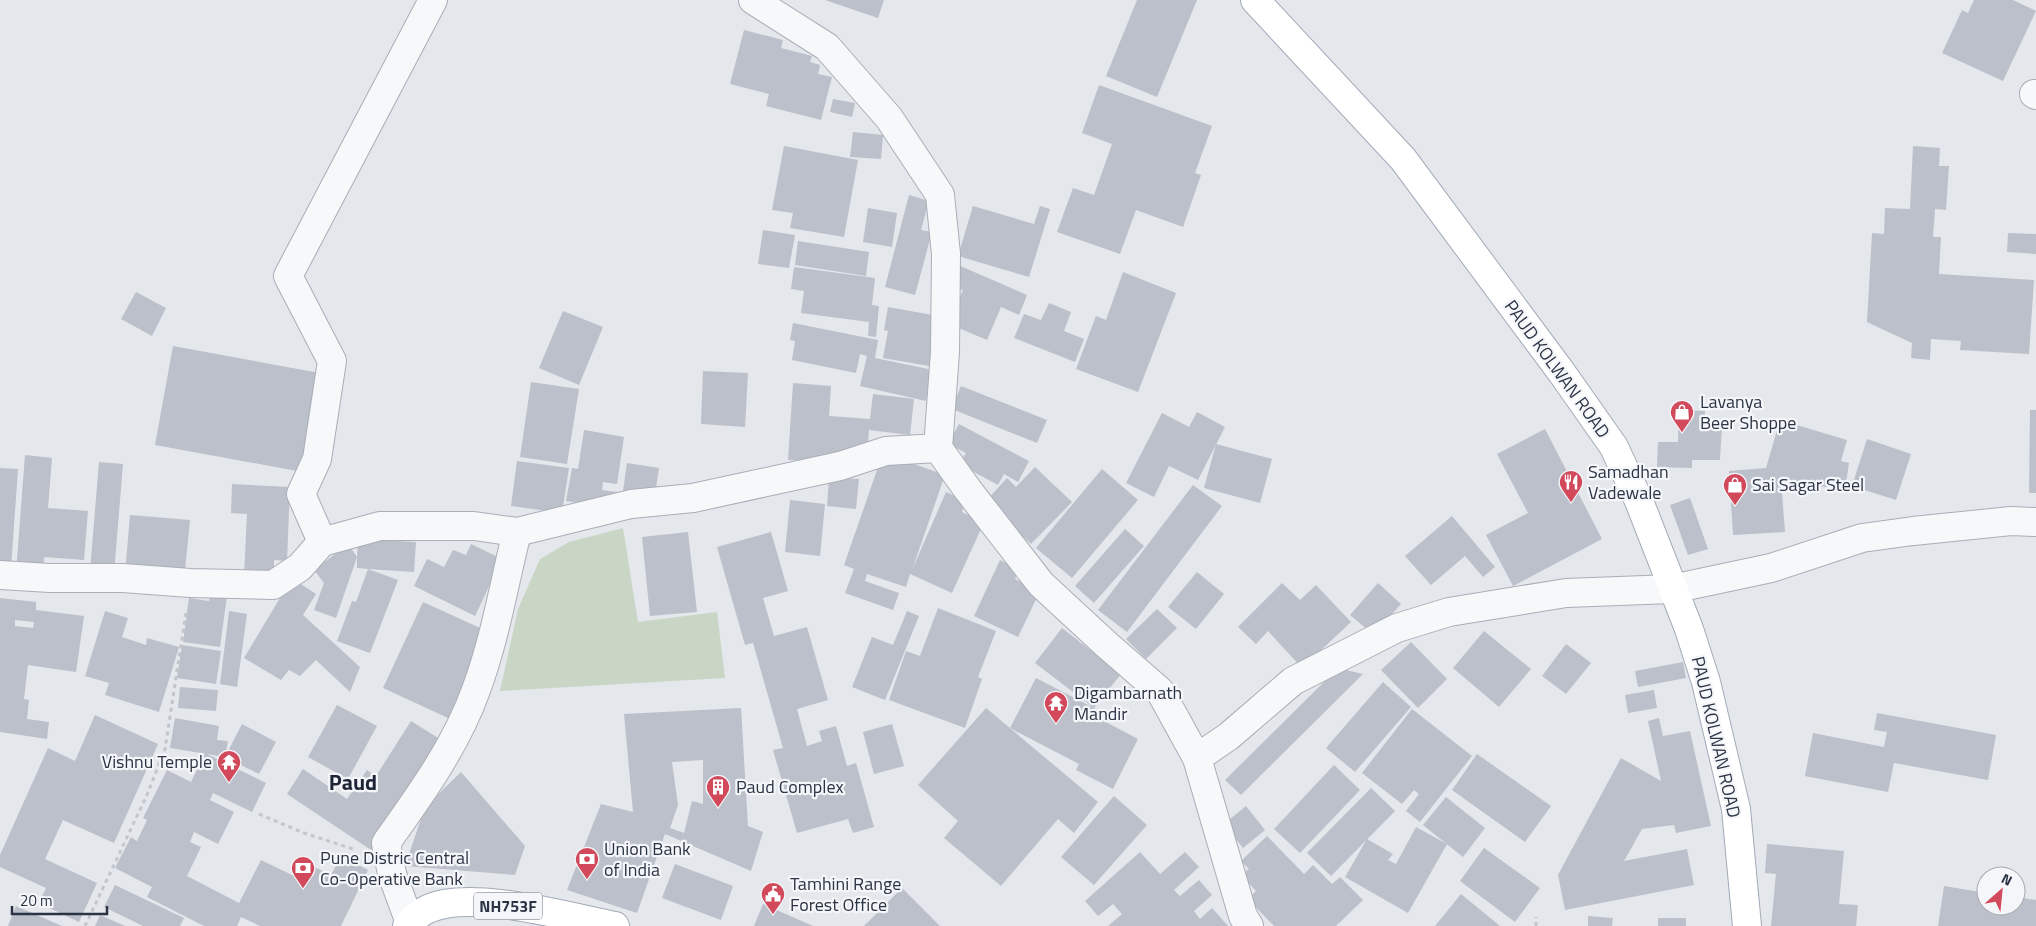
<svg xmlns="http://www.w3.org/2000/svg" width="2036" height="926" font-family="'Titillium Web',sans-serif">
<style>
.green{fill:#c9d6c5}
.building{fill:#bbc0ca;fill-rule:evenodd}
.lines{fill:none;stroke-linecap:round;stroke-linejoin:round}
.minor-casing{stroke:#a9aeb7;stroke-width:30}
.major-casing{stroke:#a3abb8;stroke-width:30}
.path{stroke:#c2c5cb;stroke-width:3;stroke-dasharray:4 4;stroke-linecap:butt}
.minor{stroke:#f7f8fa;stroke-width:28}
.major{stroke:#fff;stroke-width:28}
.labels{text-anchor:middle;stroke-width:4.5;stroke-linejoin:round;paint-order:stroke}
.shield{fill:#f4f6f9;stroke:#676e7b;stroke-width:1}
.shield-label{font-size:16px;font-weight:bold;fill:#2b3445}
.street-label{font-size:18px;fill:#2b3445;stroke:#f4f6f9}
.poi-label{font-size:18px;fill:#2b3445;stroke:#f4f6f9;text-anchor:start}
.district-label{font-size:22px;font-weight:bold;fill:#1d2536;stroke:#f4f6f9}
</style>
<rect width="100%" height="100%" fill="#e4e7ec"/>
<polygon class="green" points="623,528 638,622 717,612 725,678 500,691 518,609 540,559 569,542"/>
<g class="building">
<polygon points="825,0 884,0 878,18"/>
<polygon points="1137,0 1197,0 1157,97 1106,76"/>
<polygon points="1974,0 2013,0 2036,11 2003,81 1942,53 1962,10 1968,13"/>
<polygon points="744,30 783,40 781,48 812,56 810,62 820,65 818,74 832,77 821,120 766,106 769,94 730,84"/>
<polygon points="1099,85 1212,126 1195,173 1201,175 1183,227 1136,210 1120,254 1057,232 1073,188 1094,195 1112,144 1082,133"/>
<polygon points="833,99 855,103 852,117 830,112"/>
<polygon points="853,132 883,135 881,159 850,157"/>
<polygon points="784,146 858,160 844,237 790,228 793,213 772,210"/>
<polygon points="1913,146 1940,148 1939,166 1949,166 1946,210 1935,209 1933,237 1941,237 1939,274 2034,280 2029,354 1960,350 1961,341 1931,339 1930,360 1911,358 1912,343 1867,322 1872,233 1884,234 1885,208 1910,209"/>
<polygon points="909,195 929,201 921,230 932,232 915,295 885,287"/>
<polygon points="973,206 1034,224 1040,206 1050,209 1029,277 958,256"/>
<polygon points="868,208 897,213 892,247 863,242"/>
<polygon points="763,230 795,235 789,268 758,264"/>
<polygon points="2008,233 2036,234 2036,254 2007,252"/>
<polygon points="798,241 869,252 866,276 795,265"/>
<polygon points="958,265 1027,295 1019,315 1001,307 987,340 949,324 963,290 949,285"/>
<polygon points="794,267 875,278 872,305 879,306 876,337 868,336 869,322 801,313 804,291 791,289"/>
<polygon points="1123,272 1176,293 1138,392 1076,369 1096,316 1106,320"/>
<polygon points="136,292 166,308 152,336 121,319"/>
<polygon points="1049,303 1071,312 1064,331 1084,339 1075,362 1014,338 1024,314 1041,320"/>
<polygon points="888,307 938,316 929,366 883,358 888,331 884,330"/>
<polygon points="563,311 603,327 579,385 539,368"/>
<polygon points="793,323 878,340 875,358 933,370 926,401 860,386 867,356 860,354 856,373 792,360 795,341 790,340"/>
<polygon points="173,346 325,374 308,473 155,445"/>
<polygon points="703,371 748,373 745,427 701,424"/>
<polygon points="531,382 579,389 567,464 520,457"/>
<polygon points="793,383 831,386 829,416 870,419 873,394 914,399 910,435 869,430 867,459 826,462 788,460"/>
<polygon points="961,386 1047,420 1037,443 952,409"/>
<polygon points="1679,410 1705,411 1705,424 1722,425 1720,460 1692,460 1692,468 1657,467 1658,442 1678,442"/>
<polygon points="2030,410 2036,410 2036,493 2029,493"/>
<polygon points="1197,412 1225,427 1198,480 1169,466 1154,497 1126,483 1162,413 1189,427"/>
<polygon points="1780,420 1847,440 1841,461 1849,463 1845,490 1781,480 1785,532 1733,535 1729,471 1766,468"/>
<polygon points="959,424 1029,461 1018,482 1004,474 998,485 959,464 966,453 948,444"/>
<polygon points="1545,429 1602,539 1513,586 1486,535 1528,513 1497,454"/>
<polygon points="584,430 624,437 617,484 603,482 602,490 617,492 616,504 599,506 566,501 572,468 578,469"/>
<polygon points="1867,439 1911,454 1896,500 1852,486"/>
<polygon points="1216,444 1272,459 1260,503 1204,488"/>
<polygon points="883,453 945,475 912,570 946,492 966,501 962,512 984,522 952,593 910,574 906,587 867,574 865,581 899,593 893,610 845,593 854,569 844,565"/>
<polygon points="25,455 52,458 48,508 88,511 84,560 44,557 43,574 16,572"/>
<polygon points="517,461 569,468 562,513 511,506"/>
<polygon points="99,462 123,464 114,573 90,571"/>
<polygon points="627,463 659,468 655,495 623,491"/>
<polygon points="1035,467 1072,502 1031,544 986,501 1007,478 1016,487"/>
<polygon points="0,468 18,469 11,568 0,567"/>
<polygon points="1102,469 1138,500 1072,578 1036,548"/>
<polygon points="829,477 859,479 856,509 827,506"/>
<polygon points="232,484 290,487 287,561 274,560 274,578 244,577 247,514 231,513"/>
<polygon points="1193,485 1222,506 1127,632 1098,610"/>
<polygon points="1690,498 1708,549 1688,555 1670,505"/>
<polygon points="790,500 825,504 820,556 785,552"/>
<polygon points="130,515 190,520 184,581 125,574"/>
<polygon points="1452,516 1495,567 1483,577 1465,556 1431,585 1405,556"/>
<polygon points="1125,529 1144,546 1094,603 1075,586"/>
<polygon points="688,532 697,612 650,616 642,537"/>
<polygon points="771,532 788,591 763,598 774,636 807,627 828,700 797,709 807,746 822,741 819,731 836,726 847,766 856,763 874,827 853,833 848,819 797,833 773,750 783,748 753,643 745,645 717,547"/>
<polygon points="358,539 416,542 414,572 368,569 398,580 370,653 337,641 352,601 356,602 368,569 357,568 357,557 336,618 314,610 324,583 314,570 348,544 357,557"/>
<polygon points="471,544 502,559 475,616 414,586 427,559 444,567 453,550 466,555"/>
<polygon points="1000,560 1019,569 1015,579 1040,591 1018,637 974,616"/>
<polygon points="1197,572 1224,594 1196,629 1168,607"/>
<polygon points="292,578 316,594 303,615 360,667 350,692 316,660 300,676 289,670 281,680 244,658"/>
<polygon points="1282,583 1300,600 1316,585 1351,622 1302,668 1268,631 1256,644 1238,627"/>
<polygon points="1378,583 1401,604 1374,635 1350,615"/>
<polygon points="210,594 227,596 220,647 183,642 189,598 209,601"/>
<path d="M 0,598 L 36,602 L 36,610 L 84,616 L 76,672 L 28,665 L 24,699 L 29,700 L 27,719 L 49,722 L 47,739 L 0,732 ZM 15,620 L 34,622 L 33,628 L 15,626 Z"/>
<polygon points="423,602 489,632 448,718 383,688"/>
<polygon points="938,608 996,631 978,677 982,679 965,728 889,700 906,651 920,656"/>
<polygon points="1157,609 1177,628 1146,659 1126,639"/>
<polygon points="105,611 128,618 122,637 146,645 147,638 179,647 159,712 105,695 109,683 85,676"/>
<polygon points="229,611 247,614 237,687 220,684"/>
<polygon points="907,611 919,616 885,700 852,687 872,637 893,645"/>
<polygon points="1062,628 1121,674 1094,708 1105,714 1102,720 1138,739 1113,789 1076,770 1079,764 1010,728 1036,678 1094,708 1035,663"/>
<polygon points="1484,631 1531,669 1499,707 1453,668"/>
<polygon points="1411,642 1447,679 1418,708 1381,670"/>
<polygon points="1566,644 1591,663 1566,694 1542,676"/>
<polygon points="182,645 221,651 216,684 177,678"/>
<polygon points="1683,662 1686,678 1638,687 1635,671"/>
<polygon points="1346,670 1363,674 1241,795 1225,780 1327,679"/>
<polygon points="1383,682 1411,707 1355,772 1326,748"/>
<polygon points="180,687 218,690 216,711 178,708"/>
<polygon points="1654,690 1657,708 1628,713 1625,695"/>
<polygon points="337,705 377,726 348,779 308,757"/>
<path d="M 741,708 L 748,826 L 763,832 L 751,871 L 665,834 L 637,913 L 567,890 L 601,804 L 633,812 L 624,714 ZM 703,760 L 703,804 L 692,801 L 684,833 L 670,828 L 678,805 L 672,762 Z"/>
<polygon points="986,708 1098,802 1074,833 1058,819 1001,886 944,838 958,821 918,785"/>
<polygon points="1412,709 1472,756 1420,822 1406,811 1419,794 1414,790 1402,804 1362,773"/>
<polygon points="1877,713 1996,735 1988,780 1894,763 1888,792 1805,776 1813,733 1884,747 1887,732 1874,730"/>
<polygon points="95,715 158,744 114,843 63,820 45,859 97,883 79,922 39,903 46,888 0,867 0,855 48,748 75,761"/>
<polygon points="175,718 219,726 217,740 228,741 225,757 170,748"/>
<polygon points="1659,718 1663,736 1690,731 1711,826 1676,833 1674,825 1642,829 1624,861 1687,849 1694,885 1565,910 1558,875 1621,758 1661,781 1648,721"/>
<polygon points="411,721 443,741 371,850 287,794 303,769 347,799 367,770 376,776"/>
<polygon points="242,724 276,742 259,774 225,757"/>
<polygon points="892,724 904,766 874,774 863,732"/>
<polygon points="205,753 266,783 252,812 213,793 210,800 234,812 218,844 194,832 190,842 201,847 187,876 239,903 261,860 292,875 296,867 307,873 310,865 331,875 341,856 368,870 341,926 260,926 241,917 237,926 204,926 147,897 152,887 115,868 131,837 137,841 147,820 143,818 167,770 191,782"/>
<polygon points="1477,754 1551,806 1525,842 1452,790"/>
<polygon points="1334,765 1360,790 1300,853 1274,829"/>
<polygon points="461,772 525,846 515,875 405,866 425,807"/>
<polygon points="1371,788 1395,811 1331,876 1307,853"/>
<polygon points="1114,796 1147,825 1094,885 1061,857"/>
<polygon points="1446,797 1485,828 1463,857 1423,825"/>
<polygon points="1246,806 1265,830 1243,848 1224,824"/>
<polygon points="1416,827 1447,844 1408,913 1345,877 1367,839 1393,854 1388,860 1396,864"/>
<polygon points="1267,836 1304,874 1313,865 1332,884 1340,877 1363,900 1336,926 1274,926 1248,899 1256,891 1241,875 1249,869 1241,861"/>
<polygon points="1767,844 1844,851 1839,904 1858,905 1856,926 1771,926 1776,874 1765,873"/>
<polygon points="1484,848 1540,888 1515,922 1460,881"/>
<polygon points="1140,852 1160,874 1185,852 1199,867 1174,890 1180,896 1199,880 1212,895 1194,911 1200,919 1212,908 1228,926 1108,926 1122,914 1113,904 1098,916 1085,901"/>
<polygon points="675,864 733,886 721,920 662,898"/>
<polygon points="115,885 184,918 180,926 143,926 104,907"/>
<polygon points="1944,886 1986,893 1986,906 2016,906 2016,897 2036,900 2036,926 1938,926"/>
<polygon points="902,888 940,926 864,926"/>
<polygon points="1461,894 1500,926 1435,926"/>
<polygon points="763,904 813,926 754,926"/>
<polygon points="16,906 62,926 8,926"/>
<polygon points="100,915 125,926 95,926"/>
<polygon points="1588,916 1613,918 1612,926 1588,926"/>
<rect x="1658" y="918" width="28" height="8"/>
</g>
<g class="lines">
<g class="minor-casing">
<g id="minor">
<polyline points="753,0 827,47 889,118 940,195 946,254 945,352 938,448 968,490 1041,584 1107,645 1160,691 1197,758 1243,916 1249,926"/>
<polyline points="2034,94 2036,95"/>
<polyline points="322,542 301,494 317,459 332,361 288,276 433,0"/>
<polyline points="0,575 50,578 123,578 190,583 273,585 300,567 322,542 380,526 474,526 517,532 631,504 693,498 840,466 886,451 938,448"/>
<polyline points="1197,758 1229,736 1293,681 1397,628 1449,612 1566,593 1672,589 1771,568 1862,538 1913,531 2011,521 2036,522"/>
<path d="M 410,923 L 392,874 L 386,843 C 420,795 456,746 476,690 C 495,639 504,584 517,532"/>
</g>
</g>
<g class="major-casing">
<g id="major">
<polyline points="1255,0 1403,159 1562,373 1614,447 1639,501 1689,629 1706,682 1736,809 1747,926"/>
<path d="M 407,926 C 412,920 421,912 428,909 C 470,889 569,917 615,926"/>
</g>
</g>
<g class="path">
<polyline points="259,814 304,833 356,850"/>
<polyline points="85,926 147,795 165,749 186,613"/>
<polyline points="1536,926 1536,917"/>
</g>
<use href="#minor" class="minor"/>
<use href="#major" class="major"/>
</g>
<defs>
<g id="shop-pin" transform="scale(1.25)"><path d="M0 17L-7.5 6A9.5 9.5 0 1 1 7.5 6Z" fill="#d1495b" stroke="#f4f6f9"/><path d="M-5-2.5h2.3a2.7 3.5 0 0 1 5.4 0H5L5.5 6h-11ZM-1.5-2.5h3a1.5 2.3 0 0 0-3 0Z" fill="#fff"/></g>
<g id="restaurant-pin" transform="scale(1.25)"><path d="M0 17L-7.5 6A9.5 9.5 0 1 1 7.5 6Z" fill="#d1495b" stroke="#f4f6f9"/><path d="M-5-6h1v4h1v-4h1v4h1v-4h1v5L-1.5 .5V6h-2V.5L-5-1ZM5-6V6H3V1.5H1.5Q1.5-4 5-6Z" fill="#fff"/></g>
<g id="temple-pin" transform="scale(1.25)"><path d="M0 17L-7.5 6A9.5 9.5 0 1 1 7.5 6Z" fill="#d1495b" stroke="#f4f6f9"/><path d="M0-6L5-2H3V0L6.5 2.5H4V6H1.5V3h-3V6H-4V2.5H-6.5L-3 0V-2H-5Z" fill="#fff"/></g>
<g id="building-pin" transform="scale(1.25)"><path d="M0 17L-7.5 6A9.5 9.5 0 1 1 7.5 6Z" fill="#d1495b" stroke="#f4f6f9"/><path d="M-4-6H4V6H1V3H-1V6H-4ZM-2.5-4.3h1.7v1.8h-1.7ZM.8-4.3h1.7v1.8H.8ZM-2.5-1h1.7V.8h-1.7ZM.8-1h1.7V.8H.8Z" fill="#fff"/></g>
<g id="bank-pin" transform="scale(1.25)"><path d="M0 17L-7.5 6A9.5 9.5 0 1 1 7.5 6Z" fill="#d1495b" stroke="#f4f6f9"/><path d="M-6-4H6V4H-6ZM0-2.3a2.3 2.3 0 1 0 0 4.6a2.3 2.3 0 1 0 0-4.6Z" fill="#fff"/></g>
<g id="civic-pin" transform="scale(1.25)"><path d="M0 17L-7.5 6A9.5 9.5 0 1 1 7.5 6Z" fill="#d1495b" stroke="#f4f6f9"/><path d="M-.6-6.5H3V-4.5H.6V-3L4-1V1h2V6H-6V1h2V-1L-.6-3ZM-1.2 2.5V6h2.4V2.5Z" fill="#fff"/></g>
</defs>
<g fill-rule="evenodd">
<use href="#shop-pin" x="1682" y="412"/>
<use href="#restaurant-pin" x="1571" y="482"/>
<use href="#shop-pin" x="1735" y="485"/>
<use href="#temple-pin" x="1056" y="703"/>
<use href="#temple-pin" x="229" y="762"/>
<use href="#building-pin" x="718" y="787"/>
<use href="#bank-pin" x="587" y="859"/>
<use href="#bank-pin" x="303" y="868"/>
<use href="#civic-pin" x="773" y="894"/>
</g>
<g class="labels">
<rect class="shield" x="474" y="892.5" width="68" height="27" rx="4"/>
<g class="shield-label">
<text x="508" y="912">NH753F</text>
</g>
<g class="street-label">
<text transform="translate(1557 369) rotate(54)" y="6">PAUD KOLWAN ROAD</text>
<text transform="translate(1716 737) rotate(77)" y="6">PAUD KOLWAN ROAD</text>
</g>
<g class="poi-label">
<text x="1700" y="408">Lavanya<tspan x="1700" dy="21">Beer Shoppe</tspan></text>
<text x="1588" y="478">Samadhan<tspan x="1588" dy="21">Vadewale</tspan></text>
<text x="1752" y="491">Sai Sagar Steel</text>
<text x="1074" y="699">Digambarnath<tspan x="1074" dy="21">Mandir</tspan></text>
<text x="212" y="768" text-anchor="end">Vishnu Temple</text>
<text x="736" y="793">Paud Complex</text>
<text x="604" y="855">Union Bank<tspan x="604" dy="21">of India</tspan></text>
<text x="320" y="864">Pune Distric Central<tspan x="320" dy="21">Co-Operative Bank</tspan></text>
<text x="790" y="890">Tamhini Range<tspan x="790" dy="21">Forest Office</tspan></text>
</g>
<g class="district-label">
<text x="353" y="790">Paud</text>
</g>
</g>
<g transform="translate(2001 891) rotate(27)"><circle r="24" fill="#f4f6f9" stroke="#a4a8b1"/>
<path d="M0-4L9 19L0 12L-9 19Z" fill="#d1495b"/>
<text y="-8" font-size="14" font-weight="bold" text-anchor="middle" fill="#2b3445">N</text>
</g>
<path d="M12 906v8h95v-8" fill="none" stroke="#2b3445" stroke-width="2.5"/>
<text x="20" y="906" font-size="15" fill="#2b3445" stroke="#f4f6f9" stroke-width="4" paint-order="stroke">20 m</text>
</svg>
